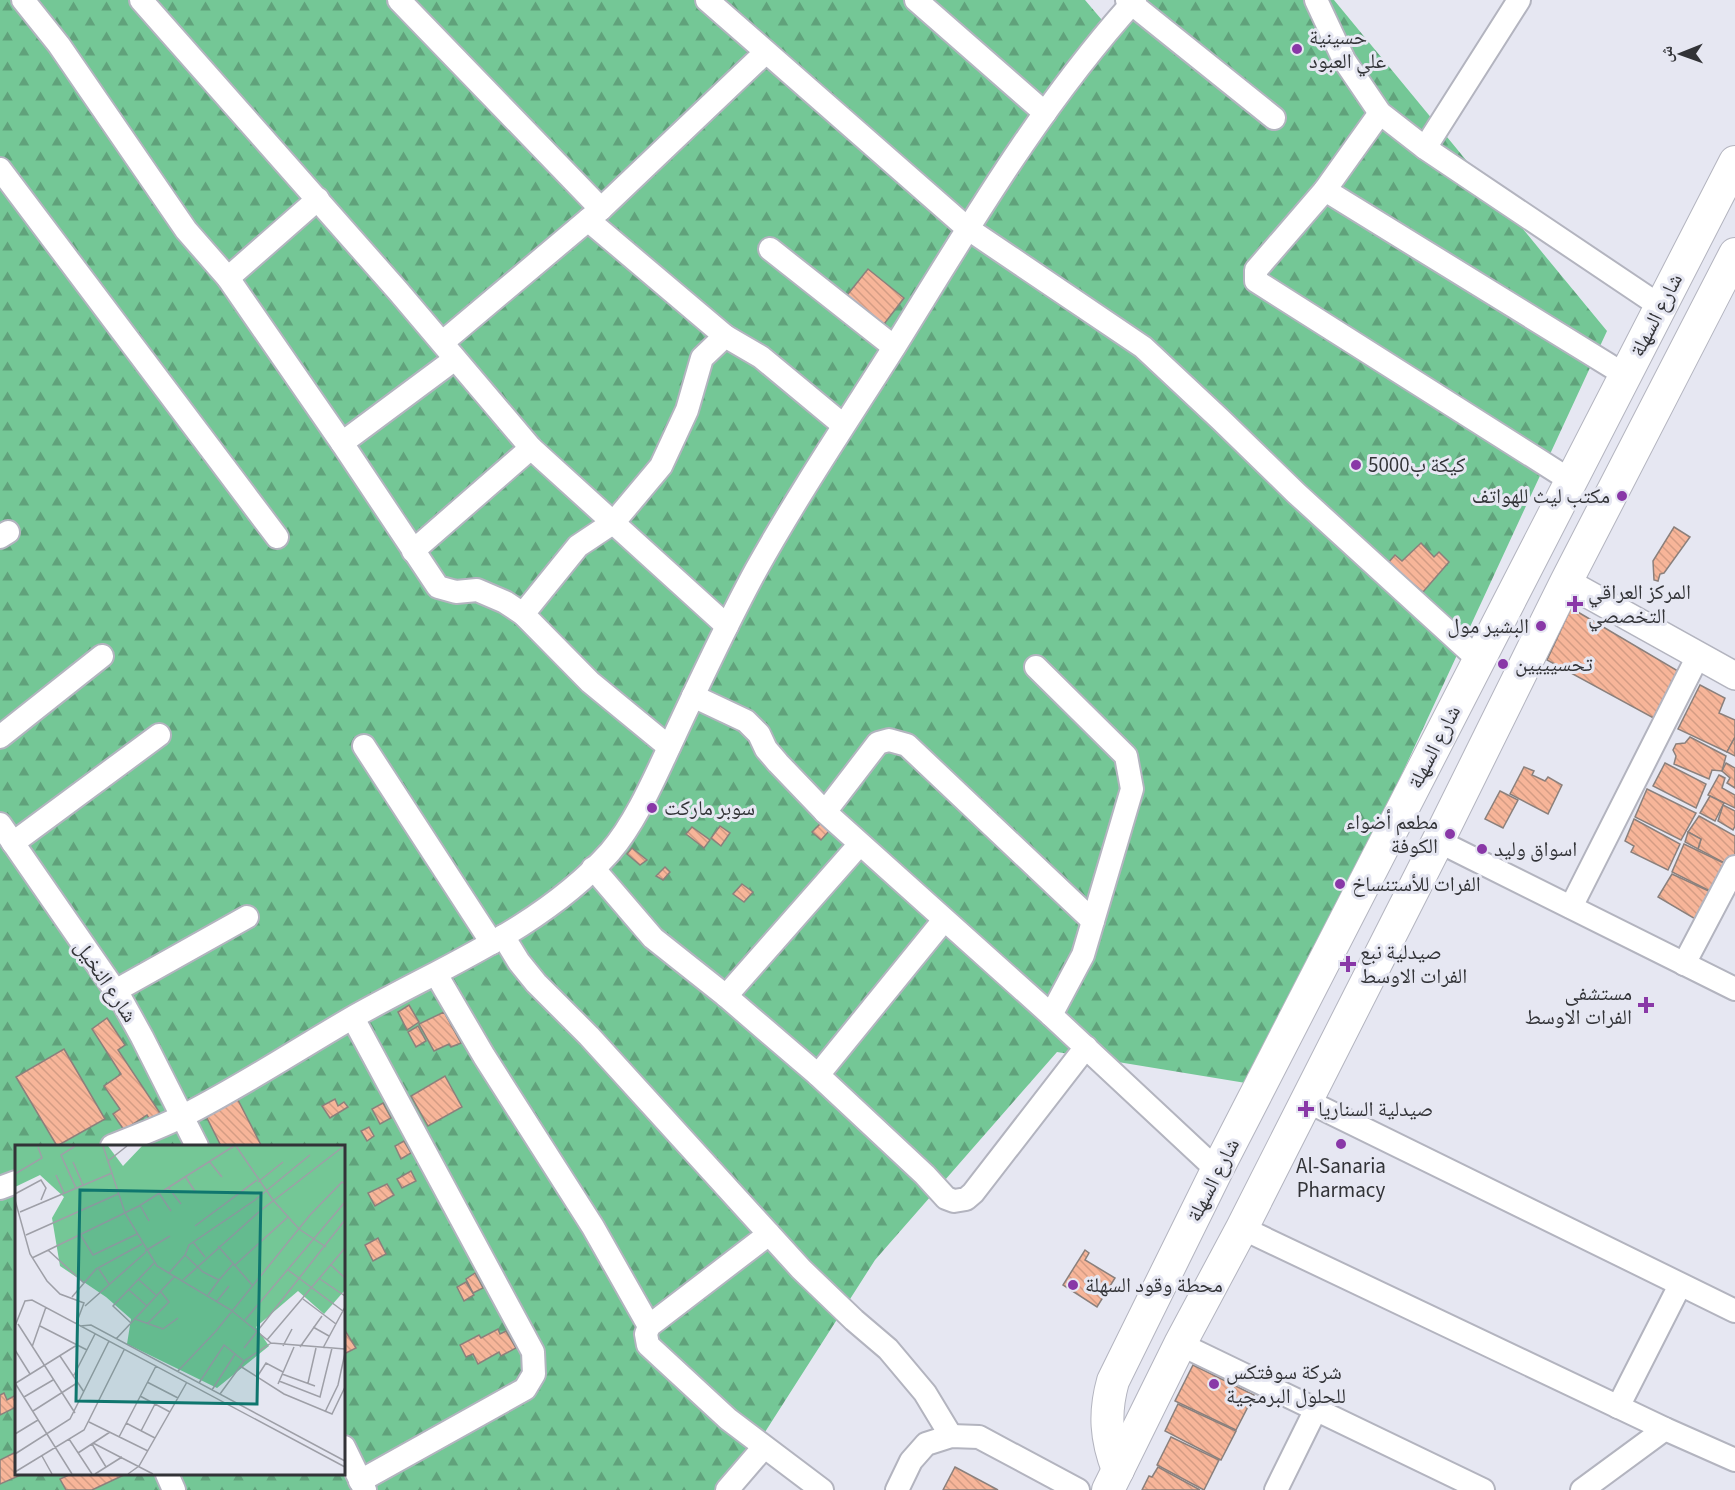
<svg xmlns="http://www.w3.org/2000/svg" width="1735" height="1490" font-family="'Source Sans 3','Noto Naskh Arabic',sans-serif">
<style>
.forest{fill:url(#forest-firs);fill-rule:evenodd}
.building{fill:url(#building-back-hatch);stroke:#8b807c;stroke-width:1.5}
.lines{fill:none;stroke-linecap:round;stroke-linejoin:round}
.minor-casing{stroke:#b3b4bf;stroke-width:26}
.tertiary-casing{stroke:#b3b4bf;stroke-width:30}
.secondary-casing{stroke:#b3b4bf;stroke-width:34}
.minor{stroke:#fff;stroke-width:22}
.tertiary{stroke:#fff;stroke-width:27}
.secondary{stroke:#fff;stroke-width:32}
.poi-dot{fill:#8938a7;stroke:#e6e7f2;stroke-width:2}
.labels{text-anchor:middle;stroke-width:6;stroke-linejoin:round;paint-order:stroke}
.poi-label{font-size:21px;fill:#323337;stroke:#e6e7f2;text-anchor:start}
.street-label{font-size:21px;fill:#323337;stroke:#e6e7f2}
.inset-road{fill:none;stroke:#9e9fa7;stroke-width:1.5}
.view{fill:#0f766e;fill-opacity:0.15;stroke:#0f766e;stroke-width:3}
.inset-edge{fill:none;stroke:#323337;stroke-width:3}
</style>
<defs>
<pattern id="forest-firs" width="22" height="20" patternUnits="userSpaceOnUse" patternTransform="scale(1.5)"><rect width="22" height="20" fill="#74c796"/><path d="M5 1l3.5 6h-7zM16 11l3.5 6h-7z" fill="#60a27b"/></pattern>
<pattern id="building-back-hatch" width="6" height="6" patternUnits="userSpaceOnUse" patternTransform="scale(1.5)"><rect width="6" height="6" fill="#f7b599"/><path d="M-1 5l2 2M0 0l6 6M5-1l2 2" fill="none" stroke="#d49c84"/></pattern>
</defs>
<rect width="100%" height="100%" fill="#e6e7f2"/>
<path class="forest" d="M 0,0 L 1085,0 L 1107,26 L 1141,0 L 1334,0 L 1607,331 L 1258,1085 L 1057,1052 L 875,1260 L 728,1490 L 0,1490 ZM 16,1146 L 344,1146 L 344,1474 L 16,1474 Z"/>
<g class="building">
<polygon points="868,269 904,298 881,328 844,299"/>
<polygon points="1674,527 1690,537 1664,573 1660,574 1658,581 1654,580 1653,561"/>
<polygon points="1421,543 1434,557 1439,552 1449,562 1423,592 1388,563 1395,555 1402,561"/>
<polygon points="1571,608 1683,674 1659,721 1547,660"/>
<polygon points="1700,685 1725,698 1719,713 1735,720 1735,737 1727,752 1678,729"/>
<polygon points="1690,737 1726,756 1722,771 1712,770 1709,779 1674,764 1676,756 1673,750 1676,744 1685,743"/>
<polygon points="1735,737 1735,756 1727,752"/>
<polygon points="1665,763 1706,784 1696,808 1653,786"/>
<polygon points="1726,763 1735,768 1735,788 1727,783 1730,778 1722,771"/>
<polygon points="1524,767 1534,771 1532,775 1545,781 1548,777 1562,785 1548,814 1510,794"/>
<polygon points="1719,775 1725,778 1722,788 1735,795 1735,808 1708,795"/>
<polygon points="1647,789 1696,813 1681,840 1635,817"/>
<polygon points="1500,791 1518,800 1503,828 1485,819"/>
<polygon points="1710,796 1724,803 1715,821 1700,813"/>
<polygon points="1723,805 1735,811 1735,826 1733,830 1718,821"/>
<polygon points="1699,816 1735,836 1735,861 1732,867 1698,849 1701,839 1688,832"/>
<polygon points="1634,819 1680,844 1668,870 1631,852 1634,846 1625,841"/>
<polygon points="822,822 830,830 821,840 812,832"/>
<polygon points="720,826 730,833 721,846 711,838"/>
<polygon points="692,827 710,840 704,848 686,834"/>
<polygon points="1688,832 1701,839 1698,849 1685,842"/>
<polygon points="1684,844 1732,867 1718,895 1672,872"/>
<polygon points="632,848 647,860 640,865 627,854"/>
<polygon points="665,867 670,872 663,880 656,876"/>
<polygon points="1672,874 1713,893 1697,920 1658,897"/>
<polygon points="742,884 753,892 744,902 733,894"/>
<polygon points="409,1005 419,1022 407,1030 398,1012"/>
<polygon points="444,1012 461,1043 451,1047 449,1044 434,1051 419,1024"/>
<polygon points="107,1018 125,1045 118,1050 160,1113 150,1120 147,1115 124,1130 113,1114 120,1109 104,1086 121,1074 92,1029"/>
<polygon points="418,1026 426,1041 416,1047 408,1032"/>
<polygon points="64,1049 105,1119 57,1146 16,1077"/>
<polygon points="445,1076 462,1107 428,1126 411,1096"/>
<polygon points="237,1098 261,1145 258,1146 221,1146 205,1114"/>
<polygon points="335,1099 338,1106 344,1102 348,1107 330,1118 322,1106"/>
<polygon points="383,1103 391,1118 380,1124 372,1109"/>
<polygon points="369,1127 374,1136 367,1141 361,1131"/>
<polygon points="404,1141 411,1153 401,1159 395,1146"/>
<polygon points="411,1171 416,1181 402,1188 397,1179"/>
<polygon points="387,1184 394,1195 375,1206 368,1193"/>
<polygon points="378,1238 386,1254 373,1261 365,1245"/>
<polygon points="1085,1250 1089,1253 1085,1260 1115,1278 1097,1307 1063,1285"/>
<polygon points="475,1273 483,1288 473,1293 466,1279"/>
<polygon points="466,1282 474,1295 464,1301 457,1287"/>
<polygon points="344,1329 356,1348 344,1354"/>
<polygon points="498,1329 500,1334 506,1331 516,1348 501,1356 499,1352 478,1364 473,1354 466,1357 460,1345 479,1335 481,1338"/>
<polygon points="1193,1365 1254,1395 1236,1430 1175,1401"/>
<polygon points="4,1393 7,1400 16,1395 16,1407 0,1415 0,1395"/>
<polygon points="1178,1404 1236,1431 1221,1460 1165,1431"/>
<polygon points="1171,1437 1219,1460 1204,1490 1157,1465"/>
<polygon points="16,1452 16,1474 23,1474 0,1484 0,1460"/>
<polygon points="955,1467 998,1490 943,1490"/>
<polygon points="1158,1467 1200,1490 1142,1490 1149,1476 1152,1477"/>
<polygon points="71,1474 126,1474 92,1490 66,1490 60,1479"/>
</g>
<g class="lines">
<g class="minor-casing">
<g id="minor">
<polyline points="23,0 59,45 186,230 228,278 342,443 438,587 456,592 477,590 505,602 523,614"/>
<polyline points="141,0 398,291 531,448 727,626"/>
<polyline points="399,0 601,209"/>
<polyline points="707,0 967,228 1143,347 1221,420 1296,493 1479,660"/>
<polyline points="916,0 1045,113"/>
<polyline points="1127,0 1274,118"/>
<polyline points="1316,0 1344,60 1380,113 1425,148 1660,306"/>
<polyline points="1380,113 1325,190 1256,270 1256,281 1570,480"/>
<polyline points="1425,148 1519,0"/>
<polyline points="0,169 277,537"/>
<polyline points="1325,190 1625,375"/>
<polyline points="588,220 725,336"/>
<polyline points="770,249 894,347"/>
<polyline points="228,278 318,199"/>
<polyline points="443,342 601,209 766,52"/>
<polyline points="342,443 455,359"/>
<polyline points="0,537 8,532"/>
<polyline points="413,551 531,448"/>
<polyline points="1036,667 1126,756 1132,789 1083,955 1051,1015"/>
<polyline points="693,696 746,721 759,734 766,749 778,763 825,812 1051,1015 1217,1170"/>
<polyline points="0,737 102,656"/>
<polyline points="364,746 492,943"/>
<polyline points="669,747 590,682 523,614 578,546 614,522 661,466 687,410 702,358 725,336 761,357 843,425"/>
<polyline points="825,812 878,743 889,740 907,745 1093,921"/>
<polyline points="0,824 121,999 142,1037 197,1146"/>
<polyline points="1438,841 1735,989"/>
<polyline points="13,843 159,735"/>
<polyline points="593,868 653,938 726,996 818,1075 925,1175 946,1198 954,1201 966,1199 973,1193 1086,1047"/>
<polyline points="1571,907 1698,656"/>
<polyline points="503,936 519,962 536,983 589,1036 801,1269 854,1320 888,1349 925,1393 951,1436"/>
<polyline points="1684,964 1735,867"/>
<polyline points="436,974 484,1056 593,1227 649,1326"/>
<polyline points="115,991 247,917"/>
<polyline points="726,996 859,845"/>
<polyline points="353,1018 533,1352 534,1374 525,1389 360,1481"/>
<polyline points="818,1075 944,920"/>
<polyline points="1307,1101 1735,1311"/>
<path d="M 112,1146 C 136,1136 162,1127 185,1115 C 242,1086 295,1051 350,1019 C 439,968 540,930 610,852 C 636,822 655,777 672,741 C 699,683 726,625 756,570 C 799,493 848,420 895,346 C 969,227 1040,105 1135,0"/>
<polyline points="0,1188 16,1182"/>
<polyline points="1242,1228 1665,1429 1735,1460"/>
<polyline points="769,1234 649,1326 646,1334 648,1345 728,1419 822,1490"/>
<polyline points="1180,1344 1483,1490"/>
<polyline points="1618,1407 1680,1285"/>
<polyline points="344,1447 365,1490"/>
<polyline points="167,1474 174,1490"/>
<polyline points="727,1490 764,1447"/>
<polyline points="897,1490 911,1461 926,1444 951,1436 979,1437 1078,1490"/>
<polyline points="1276,1490 1316,1409"/>
<polyline points="1582,1490 1665,1429"/>
</g>
</g>
<g class="tertiary-casing">
<polyline id="tertiary" points="1566,582 1735,676"/>
</g>
<g class="secondary-casing">
<g id="secondary">
<path d="M 1118,1470 C 1106,1439 1104,1413 1113,1381 L 1217,1170 L 1735,162"/>
<polyline points="1108,1490 1180,1344 1242,1228 1438,841 1566,582 1735,254"/>
</g>
</g>
<use href="#minor" class="minor"/>
<use href="#tertiary" class="tertiary"/>
<use href="#secondary" class="secondary"/>
</g>
<g class="poi-dot">
<circle cx="1297" cy="49" r="6"/>
<circle cx="1356" cy="465" r="6"/>
<circle cx="1622" cy="496" r="6"/>
<path d="M1572 595h6v6h6v6h-6v6h-6v-6h-6v-6h6z"/>
<circle cx="1541" cy="626" r="6"/>
<circle cx="1503" cy="664" r="6"/>
<circle cx="652" cy="808" r="6"/>
<circle cx="1450" cy="834" r="6"/>
<circle cx="1482" cy="849" r="6"/>
<circle cx="1340" cy="884" r="6"/>
<path d="M1345 955h6v6h6v6h-6v6h-6v-6h-6v-6h6z"/>
<path d="M1643 996h6v6h6v6h-6v6h-6v-6h-6v-6h6z"/>
<path d="M1303 1100h6v6h6v6h-6v6h-6v-6h-6v-6h6z"/>
<circle cx="1341" cy="1144" r="6"/>
<circle cx="1073" cy="1285" r="6"/>
<circle cx="1214" cy="1384" r="6"/>
</g>
<g class="labels">
<g class="poi-label">
<text x="1309" y="44">حسينية<tspan x="1309" dy="24">علي العبود</tspan></text>
<text x="1368" y="472">كيكة ب5000</text>
<text x="1610" y="503" text-anchor="end">مكتب ليث للهواتف</text>
<text x="1588" y="599">المركز العراقي<tspan x="1588" dy="24">التخصصي</tspan></text>
<text x="1529" y="633" text-anchor="end">البشير مول</text>
<text x="1515" y="671">تحسيييين</text>
<text x="664" y="815">سوبر ماركت</text>
<text x="1438" y="829" text-anchor="end">مطعم أضواء<tspan x="1438" dy="24">الكوفة</tspan></text>
<text x="1494" y="856">اسواق وليد</text>
<text x="1352" y="891">الفرات للأستنساخ</text>
<text x="1360" y="959">صيدلية نبع<tspan x="1360" dy="24">الفرات الاوسط</tspan></text>
<text x="1632" y="1000" text-anchor="end">مستشفى<tspan x="1632" dy="24">الفرات الاوسط</tspan></text>
<text x="1318" y="1116">صيدلية السناريا</text>
<text x="1341" y="1173" text-anchor="middle">Al-Sanaria<tspan x="1341" dy="24">Pharmacy</tspan></text>
<text x="1085" y="1292">محطة وقود السهلة</text>
<text x="1226" y="1379">شركة سوفتكس<tspan x="1226" dy="24">للحلول البرمجية</tspan></text>
</g>
<g class="street-label">
<text transform="translate(1656 315) rotate(-63)" y="7">شارع السهلة</text>
<text transform="translate(1434 747) rotate(-63)" y="7">شارع السهلة</text>
<text transform="translate(106 981) rotate(56)" y="7">شارع النخيل</text>
<text transform="translate(1213 1180) rotate(-63)" y="7">شارع السهلة</text>
</g>
</g>
<g transform="translate(15 1145)">
<rect width="330" height="330" fill="#e6e7f2"/>
<path d="M 0,1 L 93,1 L 108,21 L 127,1 L 330,1 L 330,145 L 309,169 L 283,146 L 241,182 L 254,201 L 202,243 L 112,199 L 116,174 L 91,152 L 45,121 L 37,73 L 49,52 L 25,30 L 0,42 Z" fill="#74c796"/>
<path class="inset-road" d="M 60,1 L 46,10 L 61,43M 88,1 L 110,68 L 142,121 L 216,165 L 256,198 L 330,204M 221,1 L 258,55 L 284,84 L 311,102M 93,16 L 112,1M 194,16 L 207,32M 58,17 L 68,40M 0,29 L 27,13 L 23,2M 41,30 L 49,48M 170,31 L 181,48M 243,37 L 268,17M 153,42 L 166,59M 144,48 L 156,66M 0,49 L 26,35 L 31,43 L 26,55M 0,55 L 15,109 L 32,136 L 45,149 L 69,158 L 61,179M 125,60 L 134,76M 5,67 L 97,28M 180,81 L 242,35M 65,89 L 78,110 L 122,89M 11,90 L 103,49M 178,97 L 190,112M 203,101 L 238,141M 33,105 L 69,138M 130,106 L 155,91M 170,110 L 174,100 L 240,55 L 295,10M 17,113 L 124,61 L 219,1M 316,120 L 330,133M 219,121 L 273,72M 84,124 L 94,139M 273,125 L 328,166M 154,128 L 170,110 L 188,127 L 204,135 L 193,150M 123,134 L 142,151M 305,134 L 330,151M 168,135 L 245,66 L 329,1M 204,135 L 218,119M 114,145 L 132,161M 57,152 L 81,124 L 127,99M 288,154 L 321,179M 202,156 L 214,141M 70,161 L 131,107M 120,174 L 148,184 L 163,173M 230,175 L 330,57M 116,178 L 98,161 L 139,118M 3,179 L 60,268M 132,179 L 154,157 L 146,147M 0,181 L 10,156 L 17,155 L 330,322M 25,181 L 72,205M 65,181 L 76,180 L 330,316M 298,182 L 314,191M 101,194 L 160,131M 252,195 L 330,103M 268,201 L 277,184M 17,202 L 31,162M 285,202 L 307,171M 229,203 L 330,75M 308,203 L 330,162M 0,205 L 15,229M 45,211 L 69,247M 225,221 L 269,249 L 317,269 L 330,242M 163,226 L 201,186 L 295,70 L 327,37 L 330,39M 267,229 L 300,241M 58,232 L 80,189M 242,232 L 251,218 L 268,227M 264,236 L 305,252 L 317,203M 132,237 L 163,253M 0,238 L 57,329M 1,238 L 62,200M 184,238 L 209,200 L 229,216M 293,238 L 301,203M 263,239 L 279,202M 197,245 L 220,209M 205,249 L 229,216 L 256,198M 125,251 L 155,267M 9,252 L 38,235M 18,266 L 62,238M 310,267 L 323,240 L 330,208M 74,277 L 133,306M 111,278 L 140,293M 126,286 L 140,259M 0,289 L 23,275M 104,292 L 141,221M 54,294 L 77,329M 78,298 L 138,329M 77,299 L 91,322M 63,308 L 95,287M 0,309 L 55,274 L 94,196M 27,311 L 37,329M 0,327 L 69,285 L 109,205M 80,329 L 107,312M 113,329 L 124,321 L 172,237"/>
<path class="view" d="M 65,45 L 246,48 L 242,259 L 61,256 Z"/>
<rect width="330" height="330" class="inset-edge"/>
</g>
<g transform="translate(1681 54) rotate(269)" stroke="#e6e7f2" stroke-width="4.5" paint-order="stroke">
<path d="M0-4.5L10 22L0 15L-10 22Z" fill="#323337"/>
<text y="-9" font-size="16" font-weight="bold" text-anchor="middle" fill="#323337">ش</text>
</g>
</svg>
